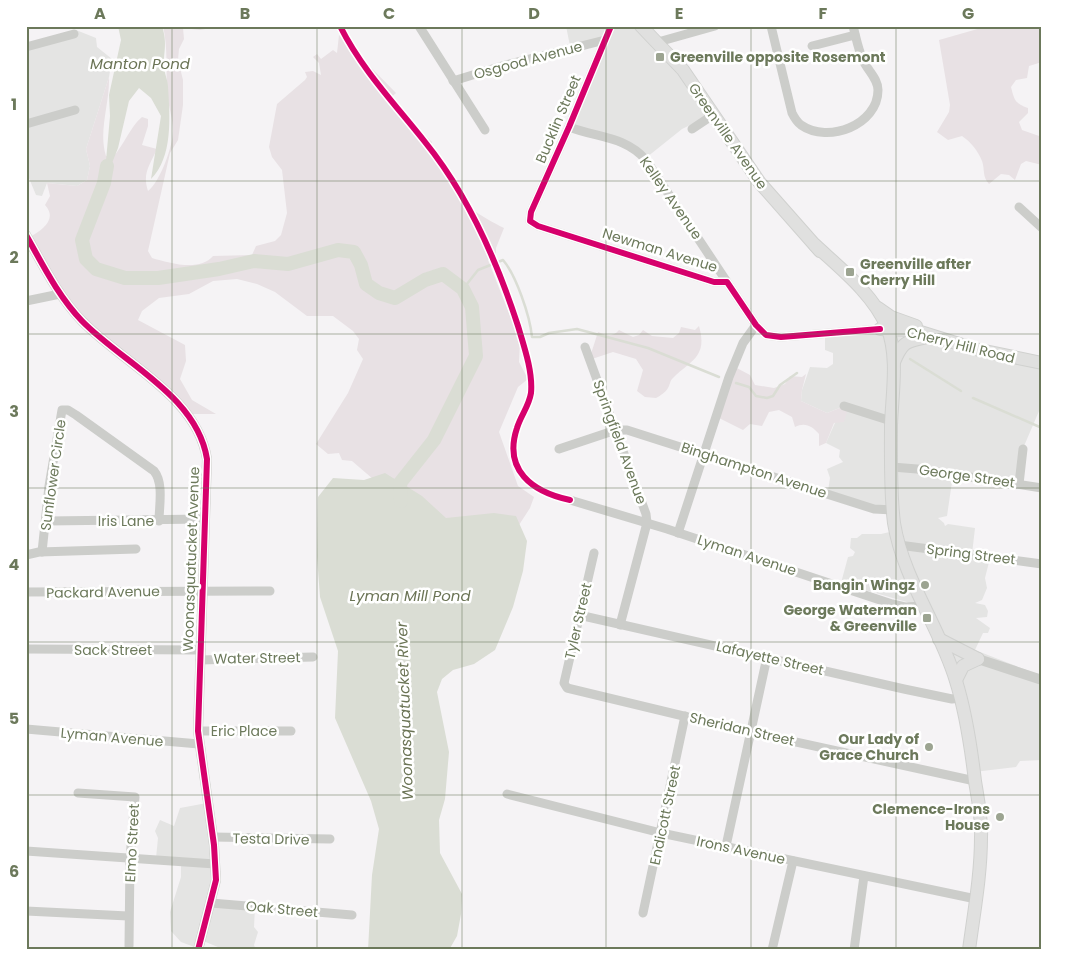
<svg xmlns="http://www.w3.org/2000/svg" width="1068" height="976" font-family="Poppins,sans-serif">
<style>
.built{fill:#e4e4e3}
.green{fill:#e8e1e4}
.water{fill:#daddd4}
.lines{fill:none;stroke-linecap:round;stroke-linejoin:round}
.stream{stroke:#daddd4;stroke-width:2.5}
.river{stroke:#daddd4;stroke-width:14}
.secondary-casing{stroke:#d0d1cf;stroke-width:14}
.minor{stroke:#cccdca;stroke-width:9}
.tertiary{stroke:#cccdca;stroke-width:10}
.secondary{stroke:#e0e0df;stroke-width:12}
.cycleway-casing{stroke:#fff;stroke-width:9}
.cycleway{stroke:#d6006c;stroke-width:6}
.grid{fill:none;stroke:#6c795b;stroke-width:1;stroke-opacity:0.55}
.poi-dot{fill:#9ca491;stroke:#fff;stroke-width:2}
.labels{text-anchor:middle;stroke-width:5;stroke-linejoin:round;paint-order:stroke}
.poi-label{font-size:14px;font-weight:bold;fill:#6c795b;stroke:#fff;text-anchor:end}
.street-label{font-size:14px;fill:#6c795b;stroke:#fff}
.water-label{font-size:15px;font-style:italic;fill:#6b7455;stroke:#fff}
.neatline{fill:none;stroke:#6c795b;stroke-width:2}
.grid-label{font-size:16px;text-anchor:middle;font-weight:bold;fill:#6c795b}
</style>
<rect width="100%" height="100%" fill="#f5f3f5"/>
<g class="built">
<polygon points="566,26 646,26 713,114 682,129 647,157 569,126 604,41 570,46"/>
<polygon points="76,30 96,38 97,47 112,59 109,77 86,149 90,166 87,180 77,186 47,183 42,196 36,195 26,171 26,45"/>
<polygon points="880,330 1042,363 1042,404 1024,446 1019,482 953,475 947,516 938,518 944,523 945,526 948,524 975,528 972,554 990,558 985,578 987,588 982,600 975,603 985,605 988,611 987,617 976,618 990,628 988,633 983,633 975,650 1042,676 1042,760 1020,761 1016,767 974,772 962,699 917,605 841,583 848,557 853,556 855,552 850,548 851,538 857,538 862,534 881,534 894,531 892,511 828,491 830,478 827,469 843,462 839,457 840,450 826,443 842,407 827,413 801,401 802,390 810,367 827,368 833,364 833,353 825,350 825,332"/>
<polygon points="207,803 213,831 212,898 255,907 254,927 258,932 254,945 256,950 225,950 201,940 197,948 181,942 171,931 170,912 181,877 181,860 156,858 158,838 155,831 160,820 174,826 180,808"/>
</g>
<g class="green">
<path d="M 163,26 L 222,26 L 200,30 L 183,28 L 184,39 L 179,49 L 178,60 L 183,80 L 183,105 L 178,140 L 170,153 L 148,251 L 152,258 C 169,263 200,272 213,256 L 252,255 L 256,246 L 275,241 L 281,235 L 287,213 L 282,170 L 272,157 L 269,147 L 277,104 L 305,80 L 307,77 L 305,72 L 313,71 L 321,75 L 319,63 L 313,57 L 317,54 L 321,59 L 333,50 L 337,53 L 339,35 L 396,93 L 388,100 L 432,142 L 430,150 L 454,177 L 450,184 C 463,206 482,217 504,228 L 496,248 L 496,259 L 488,260 L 520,341 L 519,362 L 528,379 L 518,387 L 499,432 L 518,486 L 534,497 L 530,508 L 519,525 L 433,517 L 373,479 L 352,461 L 342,460 L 339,453 L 328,454 L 316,444 L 348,393 L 363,359 L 357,350 L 359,339 L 353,331 L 333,316 L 307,316 L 275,292 L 257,284 L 237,279 L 213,281 L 189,294 L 159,298 L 142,311 L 138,320 L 185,345 L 186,361 L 180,379 L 192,400 L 216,414 L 192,414 L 77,313 L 30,237 C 42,230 58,219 45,205 L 50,196 L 47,183 L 77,186 L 87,180 L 90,166 L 86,149 L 109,77 C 110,103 98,131 106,156 L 113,157 C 124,145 130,127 142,117 L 148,119 L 148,126 L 142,145 L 157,149 C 150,165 142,173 148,191 C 160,182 173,146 173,131 C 173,118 168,105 167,92 C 166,70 168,48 163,26 Z"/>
<path d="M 988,26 L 1042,26 L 1042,62 L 1029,66 L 1027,78 L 1016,80 L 1011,87 C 1014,99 1015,104 1028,108 L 1028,113 L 1019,122 L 1022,130 L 1042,137 L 1042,165 L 1026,161 L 1021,164 L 1015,180 L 1009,175 L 1001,174 L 989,184 C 982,177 985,169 982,161 C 978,151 971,142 962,136 L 948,140 L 937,132 L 949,112 L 950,105 L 939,40 Z"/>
<path d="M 699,326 C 708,357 691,360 673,378 C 670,380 670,385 668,388 C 665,393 661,395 656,398 L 645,397 L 637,391 L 643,370 L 636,359 L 613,352 L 589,360 L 598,332 C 607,335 612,338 619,330 L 633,337 L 639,335 L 643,330 L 652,336 L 673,338 L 679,333 L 681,327 L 695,330 Z"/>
<path d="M 733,366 L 750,375 L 755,385 L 774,388 L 785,384 L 790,376 L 802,377 L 806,374 L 802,390 L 801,401 L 827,413 L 842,407 L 848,409 L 844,422 L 834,423 L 826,443 L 819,446 L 819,434 C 812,426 805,422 795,427 L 792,417 L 779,410 L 769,412 L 762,426 L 750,424 L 743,430 L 715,416 Z"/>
</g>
<g class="water">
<path d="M 118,26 L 162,26 C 168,46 163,51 164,68 C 165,75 168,81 168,87 C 170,117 173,157 151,179 L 161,116 L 151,98 L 139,88 L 129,101 L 118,148 L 104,183 L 110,116 L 109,95 L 121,40 Z"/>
<polygon points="385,473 422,496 446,518 494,513 516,516 527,541 523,571 513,607 495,650 474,664 453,670 442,679 437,692 449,752 445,799 439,820 440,853 462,894 461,914 457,936 449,950 368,950 372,875 379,829 371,801 335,718 338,651 320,597 317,557 318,497 333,478 364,480"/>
</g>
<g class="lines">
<g class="stream">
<path d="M 463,289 L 478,270 L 503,260 C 516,275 530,316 532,337 L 540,337 L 549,333 L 577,329 L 648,348 L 719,377"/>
<polyline points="910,359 961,391"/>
<polyline points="736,383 749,387 756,396 767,398 773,396 780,385 797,373"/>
<polyline points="973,398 1042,428"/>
</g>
<polyline class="river" points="107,166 104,183 82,240 86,259 96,269 125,278 158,278 219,269 254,261 288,264 338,250 354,252 361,265 366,284 379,293 395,298 425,280 443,274 463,289 472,307 476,356 434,440 400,483 401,501"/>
<g class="secondary-casing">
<g id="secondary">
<polyline points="641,26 683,70 760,183 820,251"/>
<path d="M 815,245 C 841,269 873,294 887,327 C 899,357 892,394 891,425 C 891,457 890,491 894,523 C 903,579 940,627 956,681 C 966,713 971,747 975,781 C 978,800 982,818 981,837 C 981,875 974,912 969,950"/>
<polyline points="878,308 891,317 916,326"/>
<polyline points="880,329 914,330 975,349 1042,363"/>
<path d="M 894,362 C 904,338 908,343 929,336"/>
<polyline points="939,639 978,659"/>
<polyline points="956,680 963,666 978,659"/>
</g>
</g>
<g class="minor">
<polyline points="419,26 485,130"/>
<polyline points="611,26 569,127 531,212 530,221 538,226 714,282 727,282 756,325 766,335 781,337 880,329"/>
<path d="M 771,26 L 792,113 C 794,117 797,122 801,125 C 828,144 878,125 878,90 C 878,78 867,70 863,60 C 858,49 856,37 853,26"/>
<polyline points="658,42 715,26"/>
<polyline points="812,46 855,35"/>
<polyline points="26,47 74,34"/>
<polyline points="453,81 502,66 605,40"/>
<polyline points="26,124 75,110"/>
<path d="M 569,127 C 598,138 625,136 646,160 L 727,282"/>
<polyline points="692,129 713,115"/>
<polyline points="1019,207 1042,228"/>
<polyline points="26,301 60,294"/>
<polyline points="585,347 646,514 647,523 620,625"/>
<polyline points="844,406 891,421"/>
<polyline points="559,449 616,430 627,430 874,509 893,510"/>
<polyline points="892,467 917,469 1042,488"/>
<polyline points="1019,484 1023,449"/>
<polyline points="570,500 667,529 892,604 905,607 923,606"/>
<polyline points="47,521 205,519"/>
<polyline points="678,533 729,377 743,343 756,325"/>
<polyline points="899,545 1042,564"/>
<path d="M 42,552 L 49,486 L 62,410 L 68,410 L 76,415 L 154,471 C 164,483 159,507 159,521"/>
<polyline points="594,553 564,683 567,688 750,732 975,781"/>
<polyline points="26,555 39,552 136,549"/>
<polyline points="26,592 270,591"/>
<polyline points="579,615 904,689 952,699 960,698"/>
<polyline points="26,649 201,650"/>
<polyline points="200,660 313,657"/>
<polyline points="26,729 199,744"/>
<polyline points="198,731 291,731"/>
<polyline points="78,793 135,797 130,859 129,946"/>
<polyline points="507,794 661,833 976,899"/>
<polyline points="213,837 330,839"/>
<polyline points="726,846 767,657"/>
<polyline points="26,851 215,864"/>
<polyline points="211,903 352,915"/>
<polyline points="26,911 128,916"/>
<polyline points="643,913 685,716"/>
<polyline points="772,950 793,861"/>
<polyline points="854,950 864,876"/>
</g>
<g class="tertiary">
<path d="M 26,235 C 43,265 58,296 82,321 C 124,364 197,396 207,459 L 198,731 L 214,845 L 216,880 L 198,950"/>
<polyline points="971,659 978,659 1042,680"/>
</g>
<use href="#secondary" class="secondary"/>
<g class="cycleway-casing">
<g id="cycleway">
<path d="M 340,26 C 362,70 395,104 425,142 C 468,195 497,261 518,326 C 524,346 533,372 531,393 C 529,406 521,415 517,428 C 503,470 532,492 570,500"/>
<polyline points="611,26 569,127 531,212 530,221 538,226 714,282 727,282 756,325 766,335 781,337 880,329"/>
<path d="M 26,235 C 43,265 58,296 82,321 C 124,364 197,396 207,459 L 198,731 L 214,845 L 216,880 L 198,950"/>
</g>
</g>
<use href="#cycleway" class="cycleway"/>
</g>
<path class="grid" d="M 172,26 L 172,950M 317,26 L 317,950M 462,26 L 462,950M 606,26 L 606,950M 751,26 L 751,950M 896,26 L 896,950M 26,181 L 1042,181M 26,334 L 1042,334M 26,488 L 1042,488M 26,642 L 1042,642M 26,795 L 1042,795"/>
<g class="poi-dot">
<rect x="655" y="52" width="10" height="10" rx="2.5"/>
<rect x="845" y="267" width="10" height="10" rx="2.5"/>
<circle cx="925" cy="585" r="5"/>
<rect x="922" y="613" width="10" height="10" rx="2.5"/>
<circle cx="929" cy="747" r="5"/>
<circle cx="1000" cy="817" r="5"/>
</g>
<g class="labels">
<g class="poi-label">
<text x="670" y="62" text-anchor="start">Greenville opposite Rosemont</text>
<text x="860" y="269" text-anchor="start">Greenville after<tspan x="860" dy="16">Cherry Hill</tspan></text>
<text x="915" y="590">Bangin' Wingz</text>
<text x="917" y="615">George Waterman<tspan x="917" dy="16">&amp; Greenville</tspan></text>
<text x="919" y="744">Our Lady of<tspan x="919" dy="16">Grace Church</tspan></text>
<text x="990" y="814">Clemence-Irons<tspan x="990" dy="16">House</tspan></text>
</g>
<g class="street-label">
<text transform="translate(528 60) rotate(-15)" y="5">Osgood Avenue</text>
<text transform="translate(558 119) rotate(-67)" y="5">Bucklin Street</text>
<text transform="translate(728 136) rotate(55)" y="5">Greenville Avenue</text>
<text transform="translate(671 198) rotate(55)" y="5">Kelley Avenue</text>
<text transform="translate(660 250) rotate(17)" y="5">Newman Avenue</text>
<text transform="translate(961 345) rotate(14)" y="5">Cherry Hill Road</text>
<text transform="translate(620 442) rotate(70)" y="5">Springfield Avenue</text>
<text transform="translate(754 470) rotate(18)" y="5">Binghampton Avenue</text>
<text transform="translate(53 475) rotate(-82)" y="5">Sunflower Circle</text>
<text transform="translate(967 476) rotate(8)" y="5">George Street</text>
<text x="126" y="526">Iris Lane</text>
<text transform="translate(971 554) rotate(7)" y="5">Spring Street</text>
<text transform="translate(747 555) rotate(18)" y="5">Lyman Avenue</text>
<text transform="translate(191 559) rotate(-88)" y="5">Woonasquatucket Avenue</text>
<text transform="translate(103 592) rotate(-1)" y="5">Packard Avenue</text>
<text transform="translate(578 621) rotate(-77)" y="5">Tyler Street</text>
<text x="113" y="655">Sack Street</text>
<text transform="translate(257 658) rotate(-1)" y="5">Water Street</text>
<text transform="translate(770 658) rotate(13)" y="5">Lafayette Street</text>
<text transform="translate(742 729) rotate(13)" y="5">Sheridan Street</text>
<text x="244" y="736">Eric Place</text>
<text transform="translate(112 737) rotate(5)" y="5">Lyman Avenue</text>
<text transform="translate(665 815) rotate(-78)" y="5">Endicott Street</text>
<text transform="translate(271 839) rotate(1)" y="5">Testa Drive</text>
<text transform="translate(132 843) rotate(-87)" y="5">Elmo Street</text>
<text transform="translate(741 850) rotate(12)" y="5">Irons Avenue</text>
<text transform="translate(282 909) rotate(5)" y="5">Oak Street</text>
</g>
<g class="water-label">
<text x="140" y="69">Manton Pond</text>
<text x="410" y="601">Lyman Mill Pond</text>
<text transform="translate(405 711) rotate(-92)" y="5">Woonasquatucket River</text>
</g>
</g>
<rect width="1068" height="976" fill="none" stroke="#ffffff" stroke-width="55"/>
<rect x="28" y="28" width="1012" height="920" class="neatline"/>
<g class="grid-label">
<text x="100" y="19">A</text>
<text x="245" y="19">B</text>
<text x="389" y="19">C</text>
<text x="534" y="19">D</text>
<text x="679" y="19">E</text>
<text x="823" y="19">F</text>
<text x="968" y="19">G</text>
<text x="14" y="110">1</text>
<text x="14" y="263">2</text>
<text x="14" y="417">3</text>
<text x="14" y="570">4</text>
<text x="14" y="724">5</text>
<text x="14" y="877">6</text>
</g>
</svg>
